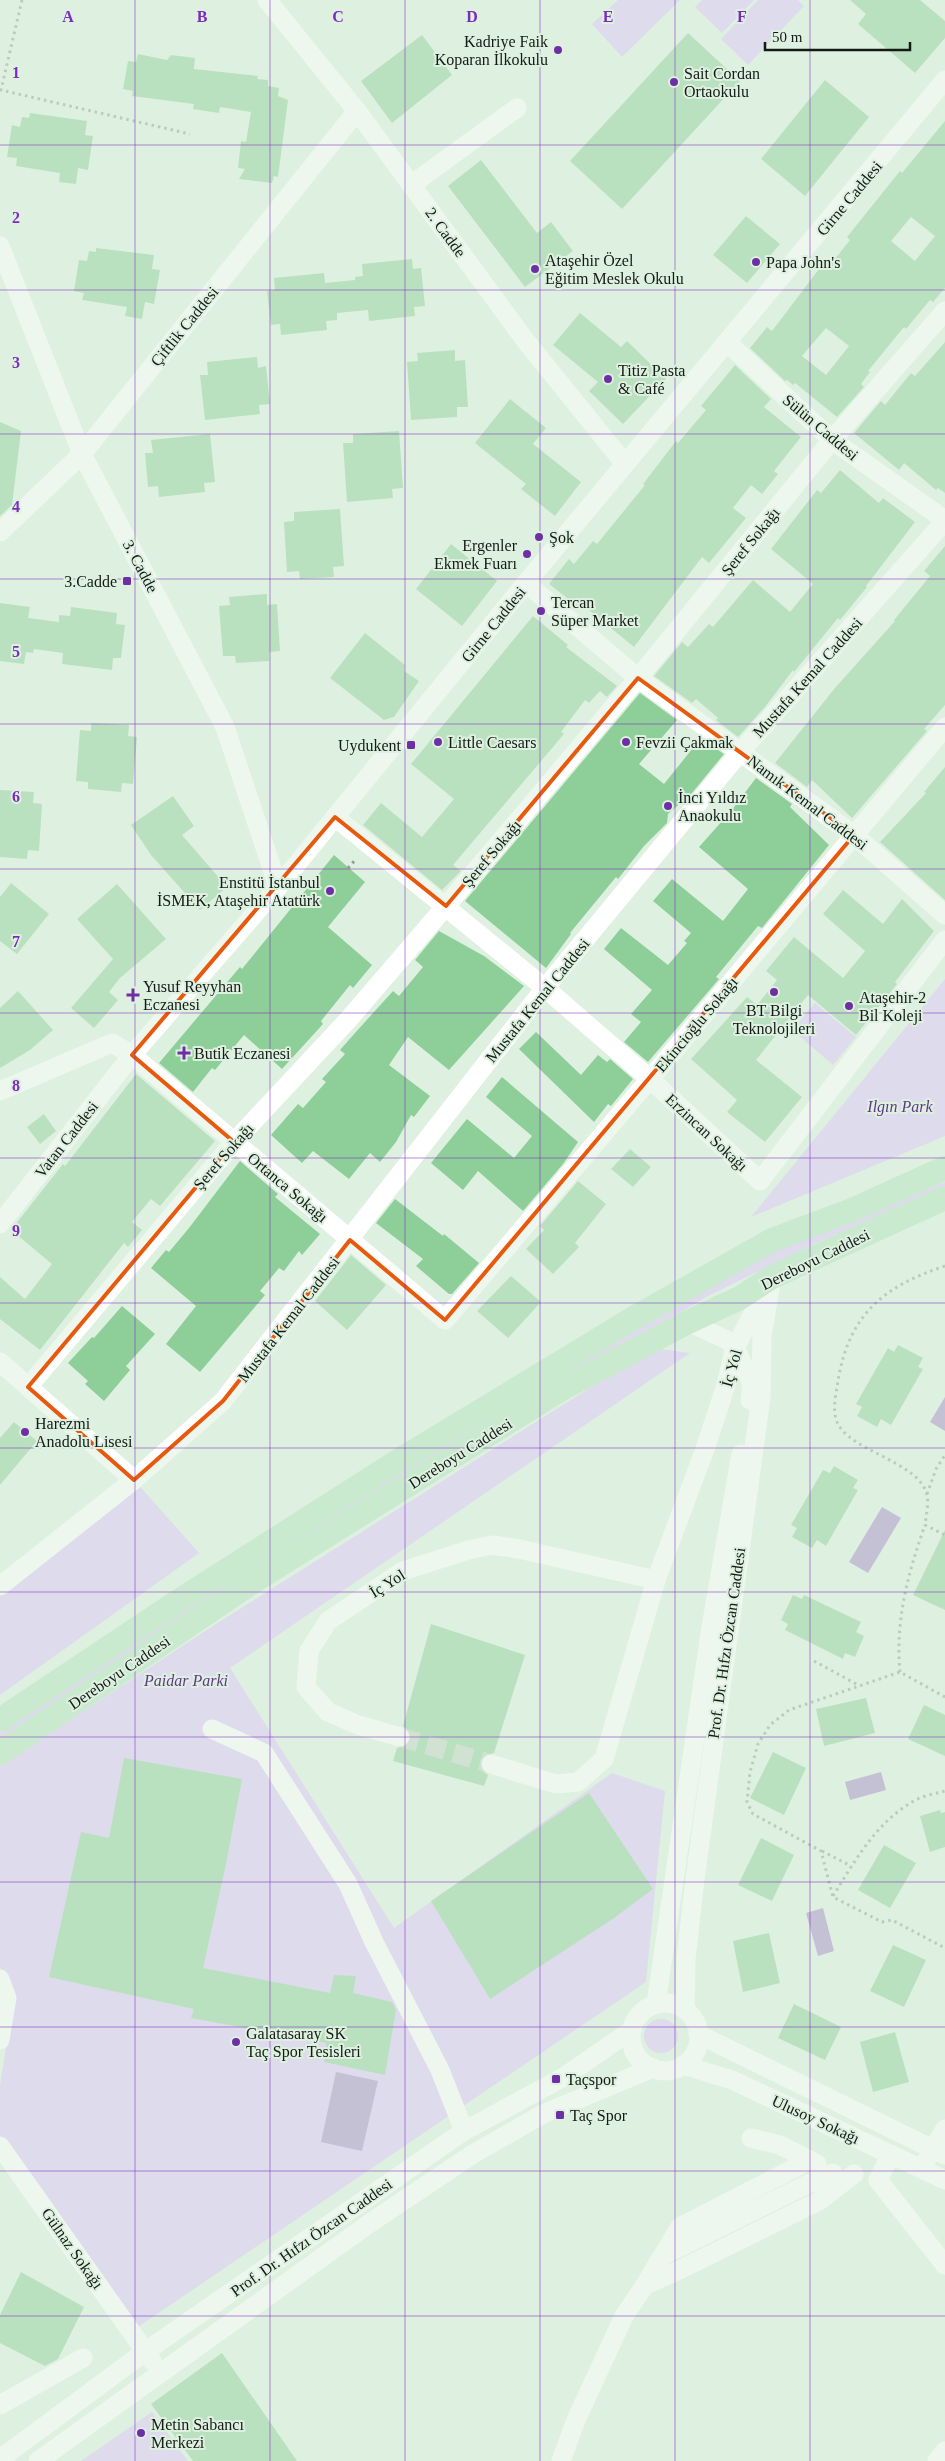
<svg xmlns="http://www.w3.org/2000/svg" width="945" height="2461" font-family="Georgia,serif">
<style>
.green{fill:#dbc2fa}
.water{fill:#a587c8}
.building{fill:#8ece98;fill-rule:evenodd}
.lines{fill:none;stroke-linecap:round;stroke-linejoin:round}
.minor-tunnel{stroke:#c0d1c2;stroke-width:19;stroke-dasharray:19 9;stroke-linecap:butt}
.path{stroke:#909f92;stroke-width:3;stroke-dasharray:2.5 4;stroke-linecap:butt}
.minor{stroke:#fff;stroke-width:19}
.major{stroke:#b0e2b9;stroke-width:24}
.marked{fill:none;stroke:#e8590c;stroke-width:4;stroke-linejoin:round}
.grid{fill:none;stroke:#7b2cbf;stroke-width:1;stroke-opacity:0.55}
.poi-dot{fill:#6f2fa4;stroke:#def1e0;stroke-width:2}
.labels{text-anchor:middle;stroke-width:4;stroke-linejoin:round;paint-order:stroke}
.poi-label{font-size:16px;fill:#141b15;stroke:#def1e0;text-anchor:start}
.street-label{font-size:16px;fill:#141b15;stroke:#def1e0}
.park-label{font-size:16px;font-style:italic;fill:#613887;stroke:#def1e0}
.grid-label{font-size:16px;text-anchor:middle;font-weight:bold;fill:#7b2cbf;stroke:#def1e0;stroke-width:4;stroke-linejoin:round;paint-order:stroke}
</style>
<rect width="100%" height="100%" fill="#def1e0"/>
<g class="green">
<polygon points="618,0 680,0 622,57 592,24"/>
<polygon points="702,0 754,0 722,33 695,7"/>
<polygon points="758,0 798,0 804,6 748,65 721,39"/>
<polygon points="945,979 945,1136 751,1217"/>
<polygon points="815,1003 856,1037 833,1065 792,1030"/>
<polygon points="945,1182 945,1189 816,1243 710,1295 648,1331 0,1743 0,1733 161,1624 407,1467 636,1328 782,1246"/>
<polygon points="653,1348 690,1353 230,1668 394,1928 612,1773 665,1791 646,1982 135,2329 0,2138 0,2085 14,2000 0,1967 0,1766 208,1629"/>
<polygon points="134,1480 199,1553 0,1695 0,1592"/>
<circle cx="661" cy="2036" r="17"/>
<polygon points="152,2412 188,2461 81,2461"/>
</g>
<g class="water">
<polygon points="945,1397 945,1431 930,1422"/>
<polygon points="882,1507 901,1518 868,1573 849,1562"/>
<polygon points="881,1772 886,1790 850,1800 845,1782"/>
<polygon points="823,1908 834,1951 818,1956 806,1913"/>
<polygon points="336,2072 378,2081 362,2151 321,2142"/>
</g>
<g class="building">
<polygon points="850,0 920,0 945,21 945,38 915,73 858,24 866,14"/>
<polygon points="688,33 740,81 622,209 570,161"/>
<polygon points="422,35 452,75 392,123 361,81"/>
<polygon points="138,54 167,60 171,55 195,58 194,69 258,76 257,79 268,80 268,86 279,88 278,96 288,100 278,177 274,176 272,183 239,179 245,169 238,168 241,141 246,142 251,112 220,107 219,113 193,109 194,104 132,96 133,91 123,89 128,61 136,62"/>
<polygon points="825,80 869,117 805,196 761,159"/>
<polygon points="30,113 87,121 85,135 93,136 88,170 78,168 76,184 59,182 60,173 16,166 17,158 7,157 12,125 20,127 22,117 29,118"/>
<path d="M 945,121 L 945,288 L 933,302 L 930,300 L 906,329 L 904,327 L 868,371 L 870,372 L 861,384 L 864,387 L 837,417 L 795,383 L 793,385 L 787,380 L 785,381 L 750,348 L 767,327 L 772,331 L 822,265 L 827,269 L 850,240 L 847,237 L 900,171 L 902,173 ZM 911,217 L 935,236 L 915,261 L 891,241 ZM 826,328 L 849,346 L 826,375 L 802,356 Z"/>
<polygon points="481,160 537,233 551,222 573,251 525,287 448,186"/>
<polygon points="746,216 780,244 747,283 713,255"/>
<polygon points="96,248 154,255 152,269 160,270 154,304 145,302 142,319 125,316 127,307 82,300 84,293 74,291 79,260 87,261 89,251 96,252"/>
<polygon points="412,259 413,269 421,268 425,306 414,307 415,316 369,321 368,310 337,313 337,320 326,321 327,330 281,335 280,324 271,325 267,291 275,290 274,278 324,273 325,283 355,280 355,277 363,276 362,264"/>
<polygon points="580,313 621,347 627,341 666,379 623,424 589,391 598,382 553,345"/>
<polygon points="945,342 945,493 938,488 936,490 904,463 899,470 854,433 881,401 885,405 911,373 915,376"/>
<polygon points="455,350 455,361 465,360 468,407 457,407 457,417 411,420 407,362 418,361 417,353"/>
<polygon points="257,357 258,368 266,366 270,404 259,405 260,414 205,420 200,375 208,375 207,362"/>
<polygon points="735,365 771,399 764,407 801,437 774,471 778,474 762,494 751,485 733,508 746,518 709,563 702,557 634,647 584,606 581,609 549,584 569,559 574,564 593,541 597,544 645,485 643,484 676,441 678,443 706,410 701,406"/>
<polygon points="510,399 546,428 533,444 581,482 555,516 521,489 526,484 475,443"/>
<polygon points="0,422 21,431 12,505 0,516"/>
<polygon points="399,431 403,488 392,489 393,498 347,502 343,443 353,443 353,434"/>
<polygon points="210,434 215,482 204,483 205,492 159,497 158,486 148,487 145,453 153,453 151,440"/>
<polygon points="840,470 879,503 883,498 915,522 866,586 867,587 840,620 838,618 794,672 793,670 765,707 738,737 716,720 718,718 696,699 692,703 654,676 682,642 688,647 709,624 713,627 753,580 790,612 813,584 771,549 817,490 821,493"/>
<polygon points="340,509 344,566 333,567 334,577 300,579 299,571 287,572 284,522 294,521 294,512"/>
<polygon points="451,544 497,581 462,626 416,589"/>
<polygon points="945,546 945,705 924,729 927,731 852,818 812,780 807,787 775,763 835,688 895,621 894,620 930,576 924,571"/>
<polygon points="267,594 267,605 277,604 280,651 269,652 269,661 236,663 235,656 223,656 219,606 230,605 229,597"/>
<polygon points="0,603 30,607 28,618 59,622 59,615 70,616 71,607 117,613 116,624 125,625 121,658 113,658 112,670 62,664 63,653 34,649 33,653 26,652 24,664 0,661"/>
<polygon points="533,616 568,645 566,647 617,686 607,697 600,691 589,703 585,700 561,732 564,734 453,865 461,871 442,890 363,825 381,803 422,837 454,799 411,764"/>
<polygon points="365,633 405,665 404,671 419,681 394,717 384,720 330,678"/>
<polygon points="640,693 677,720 639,764 664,784 701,738 724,754 692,793 668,814 667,823 644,846 618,879 616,877 570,933 571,934 546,968 465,901"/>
<polygon points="91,723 129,725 128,736 137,737 133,784 122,783 121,792 88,789 88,782 76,781 80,730 91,731"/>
<polygon points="945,767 945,900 880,842 926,793 924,792"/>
<polygon points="756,778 792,804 790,807 829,845 762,928 758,926 716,977 719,979 648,1062 624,1042 641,1022 631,1014 652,990 604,949 621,928 668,965 687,943 684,941 691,933 653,901 672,879 723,921 748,889 699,847 731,811"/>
<polygon points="0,790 34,792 33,803 42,804 39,851 28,850 27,859 0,857"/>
<polygon points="173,796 194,826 182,835 227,887 200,910 151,855 131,825"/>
<polygon points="334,855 365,882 328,927 372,965 353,988 350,985 321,1021 323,1024 282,1069 244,1035 215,1070 212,1068 193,1092 159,1063 240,967 242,969"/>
<polygon points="11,883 49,914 17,954 0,941 0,897"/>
<polygon points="117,884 166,939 120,978 109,992 118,1000 94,1028 71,1008 113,959 77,919"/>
<polygon points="843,890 883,924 902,899 934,931 895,982 897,984 856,1035 808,995 756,1060 802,1097 765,1142 727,1112 737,1100 691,1059 747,997 757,1005 777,980 766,971 794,937 843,978 865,951 823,914"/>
<polygon points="439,931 484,956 524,986 449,1070 408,1037 389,1065 430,1096 414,1117 411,1115 396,1142 380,1162 370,1153 349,1179 313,1151 302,1163 271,1135 298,1104 303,1108 326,1082 322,1079 345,1054 340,1050 355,1033 393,991 399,996 423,967 415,960"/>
<polygon points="18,991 53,1030 30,1050 0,1068 0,1008"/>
<polygon points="536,1032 581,1075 598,1055 607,1062 610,1059 633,1079 611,1106 608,1104 594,1122 519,1049"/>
<polygon points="136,1074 215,1141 160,1206 151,1199 132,1222 142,1230 128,1247 124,1243 40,1350 0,1319 0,1277 25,1299 52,1264 11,1230 63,1164 65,1166"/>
<polygon points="502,1077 578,1142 563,1164 523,1211 478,1171 463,1190 431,1163 467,1119 514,1158 532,1136 486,1097"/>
<polygon points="44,1114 56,1131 40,1144 27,1127"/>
<polygon points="630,1149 651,1167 633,1187 611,1169"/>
<polygon points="240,1161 278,1194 275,1197 320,1234 302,1255 299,1251 284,1271 279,1268 260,1291 265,1295 200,1372 166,1344 196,1306 151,1268 166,1250 169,1252 189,1228"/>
<polygon points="578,1181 606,1204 575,1243 579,1247 553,1274 526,1249 544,1230 540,1226"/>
<polygon points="395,1199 443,1236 444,1234 479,1263 452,1294 449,1294 416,1266 423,1259 376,1223"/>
<polygon points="351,1255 386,1285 347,1330 315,1301"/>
<polygon points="511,1276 541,1302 508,1338 477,1311"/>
<polygon points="122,1306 155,1334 126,1366 130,1370 104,1401 85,1384 88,1381 68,1363 92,1337 94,1338"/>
<polygon points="898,1345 923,1358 918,1367 923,1369 891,1425 881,1419 877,1427 857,1416 862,1407 856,1404 888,1348 894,1352"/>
<polygon points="14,1422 37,1441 0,1485 0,1438"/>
<polygon points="834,1466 858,1480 853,1488 858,1490 826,1546 817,1540 812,1548 792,1537 797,1528 791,1525 823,1470 830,1473"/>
<polygon points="945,1530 945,1610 913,1595"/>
<polygon points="793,1595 802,1599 804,1595 861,1622 856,1632 864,1636 855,1657 845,1653 843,1659 785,1630 788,1624 781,1620"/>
<polygon points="431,1624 525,1655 494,1753 484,1755 480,1761 482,1771 488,1775 484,1786 393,1761 397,1748 407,1745 411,1740 408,1730 403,1726"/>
<polygon points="866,1698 875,1733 824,1746 816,1709"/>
<polygon points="924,1705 945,1715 945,1756 908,1739"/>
<polygon points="773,1752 806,1768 784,1815 750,1798"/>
<polygon points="124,1758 242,1779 226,1864 203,1968 330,1993 334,1975 356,1976 353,1993 392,2002 396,2010 385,2075 324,2062 326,2043 191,2018 194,2009 49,1977 81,1832 109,1838"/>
<polygon points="589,1793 653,1889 614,1918 490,1999 431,1901"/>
<polygon points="940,1810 941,1813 945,1812 945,1847 930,1852 920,1816"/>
<polygon points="761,1838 794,1855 772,1901 738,1885"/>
<polygon points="884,1845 916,1863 890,1908 858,1890"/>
<polygon points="769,1933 780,1983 743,1992 733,1941"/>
<polygon points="893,1945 926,1960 904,2007 870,1991"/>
<polygon points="794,2004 841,2027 825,2060 778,2038"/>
<polygon points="895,2032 909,2082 873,2092 860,2042"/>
<polygon points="21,2272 84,2307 58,2359 45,2366 0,2343 0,2315"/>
<polygon points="222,2353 297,2461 193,2461 151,2404"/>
</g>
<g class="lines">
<polyline class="minor-tunnel" points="400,1737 491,1764"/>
<g class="path">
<polyline points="22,0 1,90 190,134"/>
<polyline points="348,868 356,859"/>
<path d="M 945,1266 C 884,1286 849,1314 838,1381 C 836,1394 832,1409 837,1422 C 850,1452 919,1461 927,1495 C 929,1503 926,1516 925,1525 L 945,1535"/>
<polyline points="927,1494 936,1469 945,1455"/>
<polyline points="814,1661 860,1686"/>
<path d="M 900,1672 C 895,1621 908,1573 925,1525"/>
<polyline points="945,1697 900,1672 789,1710 770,1725 758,1744 750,1772 747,1802 753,1814 821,1851 833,1897 882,1922 892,1920 945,1948"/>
<polyline points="822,1851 851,1866"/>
<path d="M 833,1896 C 855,1861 875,1824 912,1802 C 921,1796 934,1794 945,1791"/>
</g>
<g class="minor">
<polyline points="267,0 357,111 525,340 625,464"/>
<polyline points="411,185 517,108"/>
<polyline points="0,246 82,454 225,727 278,887"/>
<polyline points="728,343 832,440 945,520"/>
<polyline points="0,532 82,454 357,111"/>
<polyline points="526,583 638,678 854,835 945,915"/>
<polyline points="335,817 545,988 650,1079 760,1181 945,940"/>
<polyline points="0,1091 112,1043 132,1055 445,1320 650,1079 945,727"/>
<polyline points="0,1224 132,1055 278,887 526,583 945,80"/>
<polyline points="688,1322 729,1341 735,1348 752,1383 750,1400"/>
<polyline points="0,1362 134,1480"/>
<polyline points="28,1387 234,1142 348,1020 446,906 638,678 832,440 945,311"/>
<polyline points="0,1586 134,1480 223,1401 545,988 741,751 945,521"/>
<polyline points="212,1729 264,1753 348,1884 374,1942 440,2070 464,2131"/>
<polyline points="400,1737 358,1725 328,1712 306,1687 309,1651 328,1621 403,1571 468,1550 492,1545 519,1549 656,1580"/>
<polyline points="491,1764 556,1784 578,1782 604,1759 656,1580 705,1449 725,1388 735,1348 764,1292"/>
<polyline points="0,1979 7,1998 0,2040"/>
<circle cx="665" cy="2037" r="34"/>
<polyline points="656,2004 711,1627 741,1454"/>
<polyline points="685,2010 686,1959 695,1879 761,1397 762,1336 772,1277"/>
<polyline points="698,2034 945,2155"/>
<polyline points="683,2065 732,2080 945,2180"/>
<polyline points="751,2138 780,2145 817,2164"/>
<polyline points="0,2146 152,2361"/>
<polyline points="891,2154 878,2180 945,2265"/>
<polyline points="926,2161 945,2129"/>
<polyline points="663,2255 680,2227 810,2160"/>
<polyline points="645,2285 662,2256 808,2184 833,2173"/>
<polyline points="0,2405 83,2358"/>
<polyline points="0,2459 146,2351 464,2131 562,2078 632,2030"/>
<polyline points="38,2461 370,2223 473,2154 543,2114 653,2068"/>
<polyline points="561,2461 576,2420 624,2316 645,2285 673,2273 819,2201 854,2174"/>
<polyline points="937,2461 945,2451"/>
</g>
<g class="major">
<polyline points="0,1720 177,1602 393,1464 632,1319 772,1240 852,1210 945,1168"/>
<polyline points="0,1753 254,1581 560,1390 688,1322 738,1299 772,1277 945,1198"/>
</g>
</g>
<path d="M0 0H945V2461H0ZM 638,678 L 854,835 L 445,1320 L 350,1240 L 223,1401 L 134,1480 L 28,1387 L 234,1142 L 132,1055 L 335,817 L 446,906 Z" fill="#def1e0" fill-opacity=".55" fill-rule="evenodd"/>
<path class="marked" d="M 638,678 L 854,835 L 445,1320 L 350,1240 L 223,1401 L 134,1480 L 28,1387 L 234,1142 L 132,1055 L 335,817 L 446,906 Z"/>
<path class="grid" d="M 135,0 L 135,2461M 270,0 L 270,2461M 405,0 L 405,2461M 540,0 L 540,2461M 675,0 L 675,2461M 810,0 L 810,2461M 0,145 L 945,145M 0,290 L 945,290M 0,434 L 945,434M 0,579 L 945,579M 0,724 L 945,724M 0,869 L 945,869M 0,1013 L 945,1013M 0,1158 L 945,1158M 0,1303 L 945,1303M 0,1448 L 945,1448M 0,1592 L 945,1592M 0,1737 L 945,1737M 0,1882 L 945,1882M 0,2027 L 945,2027M 0,2171 L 945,2171M 0,2316 L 945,2316"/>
<g class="poi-dot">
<circle cx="558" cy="50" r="5"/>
<circle cx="674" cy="82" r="5"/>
<circle cx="756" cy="262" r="5"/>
<circle cx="535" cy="269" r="5"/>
<circle cx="608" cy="379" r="5"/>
<circle cx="539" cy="537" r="5"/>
<circle cx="527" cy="554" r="5"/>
<rect x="122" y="576" width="10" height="10" rx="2.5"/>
<circle cx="541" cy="611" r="5"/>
<circle cx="438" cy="742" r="5"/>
<circle cx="626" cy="742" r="5"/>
<rect x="406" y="740" width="10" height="10" rx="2.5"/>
<circle cx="668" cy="806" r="5"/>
<circle cx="330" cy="891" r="5"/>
<circle cx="774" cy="992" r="5"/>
<path d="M130.5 987.5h5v5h5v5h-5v5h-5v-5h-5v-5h5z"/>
<circle cx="849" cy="1006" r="5"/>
<path d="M181.5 1045.5h5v5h5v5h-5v5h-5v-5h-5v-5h5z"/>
<circle cx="25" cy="1432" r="5"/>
<circle cx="236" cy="2042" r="5"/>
<rect x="551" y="2074" width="10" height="10" rx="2.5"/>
<rect x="555" y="2110" width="10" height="10" rx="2.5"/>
<circle cx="141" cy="2433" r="5"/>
</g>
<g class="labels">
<g class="poi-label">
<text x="548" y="47" text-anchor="end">Kadriye Faik<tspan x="548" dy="18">Koparan İlkokulu</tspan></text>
<text x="684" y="79">Sait Cordan<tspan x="684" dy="18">Ortaokulu</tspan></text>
<text x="545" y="266">Ataşehir Özel<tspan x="545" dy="18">Eğitim Meslek Okulu</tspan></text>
<text x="766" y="268">Papa John's</text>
<text x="618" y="376">Titiz Pasta<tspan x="618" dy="18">&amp; Café</tspan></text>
<text x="549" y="543">Şok</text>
<text x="517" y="551" text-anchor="end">Ergenler<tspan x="517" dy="18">Ekmek Fuarı</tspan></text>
<text x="117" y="587" text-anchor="end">3.Cadde</text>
<text x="551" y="608">Tercan<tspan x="551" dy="18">Süper Market</tspan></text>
<text x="448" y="748">Little Caesars</text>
<text x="636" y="748">Fevzii Çakmak</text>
<text x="401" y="751" text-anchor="end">Uydukent</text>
<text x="678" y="803">İnci Yıldız<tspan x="678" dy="18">Anaokulu</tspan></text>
<text x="320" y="888" text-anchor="end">Enstitü İstanbul<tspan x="320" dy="18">İSMEK, Ataşehir Atatürk</tspan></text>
<text x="143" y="992">Yusuf Reyyhan<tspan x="143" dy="18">Eczanesi</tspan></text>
<text x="859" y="1003">Ataşehir-2<tspan x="859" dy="18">Bil Koleji</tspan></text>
<text x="774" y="1016" text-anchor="middle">BT Bilgi<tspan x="774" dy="18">Teknolojileri</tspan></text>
<text x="194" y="1059">Butik Eczanesi</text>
<text x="35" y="1429">Harezmi<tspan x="35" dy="18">Anadolu Lisesi</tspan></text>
<text x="246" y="2039">Galatasaray SK<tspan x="246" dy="18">Taç Spor Tesisleri</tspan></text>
<text x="566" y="2085">Taçspor</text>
<text x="570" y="2121">Taç Spor</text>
<text x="151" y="2430">Metin Sabancı<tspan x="151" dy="18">Merkezi</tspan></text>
</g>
<g class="street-label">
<text transform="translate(849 198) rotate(-50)" y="6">Girne Caddesi</text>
<text transform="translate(446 232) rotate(54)" y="6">2. Cadde</text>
<text transform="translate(184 326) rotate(-51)" y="6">Çiftlik Caddesi</text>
<text transform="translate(821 427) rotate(40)" y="6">Sülün Caddesi</text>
<text transform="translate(750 541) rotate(-51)" y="6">Şeref Sokağı</text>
<text transform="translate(141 566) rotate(62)" y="6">3. Cadde</text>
<text transform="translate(493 624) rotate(-51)" y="6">Girne Caddesi</text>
<text transform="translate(807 677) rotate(-48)" y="6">Mustafa Kemal Caddesi</text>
<text transform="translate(808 802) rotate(37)" y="6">Namık Kemal Caddesi</text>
<text transform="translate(491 853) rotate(-50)" y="6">Şeref Sokağı</text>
<text transform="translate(537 1000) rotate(-51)" y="6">Mustafa Kemal Caddesi</text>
<text transform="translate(696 1024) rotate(-50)" y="6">Ekincioğlu Sokağı</text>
<text transform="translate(707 1132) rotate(43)" y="6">Erzincan Sokağı</text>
<text transform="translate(66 1139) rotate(-52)" y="6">Vatan Caddesi</text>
<text transform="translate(223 1156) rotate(-49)" y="6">Şeref Sokağı</text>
<text transform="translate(288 1187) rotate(40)" y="6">Ortanca Sokağı</text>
<text transform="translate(815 1259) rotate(-26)" y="6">Dereboyu Caddesi</text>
<text transform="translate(288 1319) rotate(-52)" y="6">Mustafa Kemal Caddesi</text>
<text transform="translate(731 1368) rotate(-74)" y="6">İç Yol</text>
<text transform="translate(460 1453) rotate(-32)" y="6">Dereboyu Caddesi</text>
<text transform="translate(387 1583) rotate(-32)" y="6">İç Yol</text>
<text transform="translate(726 1643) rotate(-82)" y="6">Prof. Dr. Hıfzı Özcan Caddesi</text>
<text transform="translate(119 1672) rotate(-34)" y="6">Dereboyu Caddesi</text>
<text transform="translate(816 2119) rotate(25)" y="6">Ulusoy Sokağı</text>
<text transform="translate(311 2237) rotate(-35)" y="6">Prof. Dr. Hıfzı Özcan Caddesi</text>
<text transform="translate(73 2248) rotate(55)" y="6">Gülnaz Sokağı</text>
</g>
<g class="park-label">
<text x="900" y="1112">Ilgın Park</text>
<text x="186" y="1686">Paidar Parki</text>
</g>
</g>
<g class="grid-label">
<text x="68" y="22">A</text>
<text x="202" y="22">B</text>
<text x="338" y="22">C</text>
<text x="472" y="22">D</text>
<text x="608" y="22">E</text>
<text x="742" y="22">F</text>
<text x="16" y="78">1</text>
<text x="16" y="223">2</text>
<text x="16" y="368">3</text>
<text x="16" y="512">4</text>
<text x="16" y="657">5</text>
<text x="16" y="802">6</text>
<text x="16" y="947">7</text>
<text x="16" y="1091">8</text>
<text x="16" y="1236">9</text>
</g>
<path d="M765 42v8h145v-8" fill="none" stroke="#141b15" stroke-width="2.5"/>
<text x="772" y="42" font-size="15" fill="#141b15" stroke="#def1e0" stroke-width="4" paint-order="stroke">50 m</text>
</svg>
